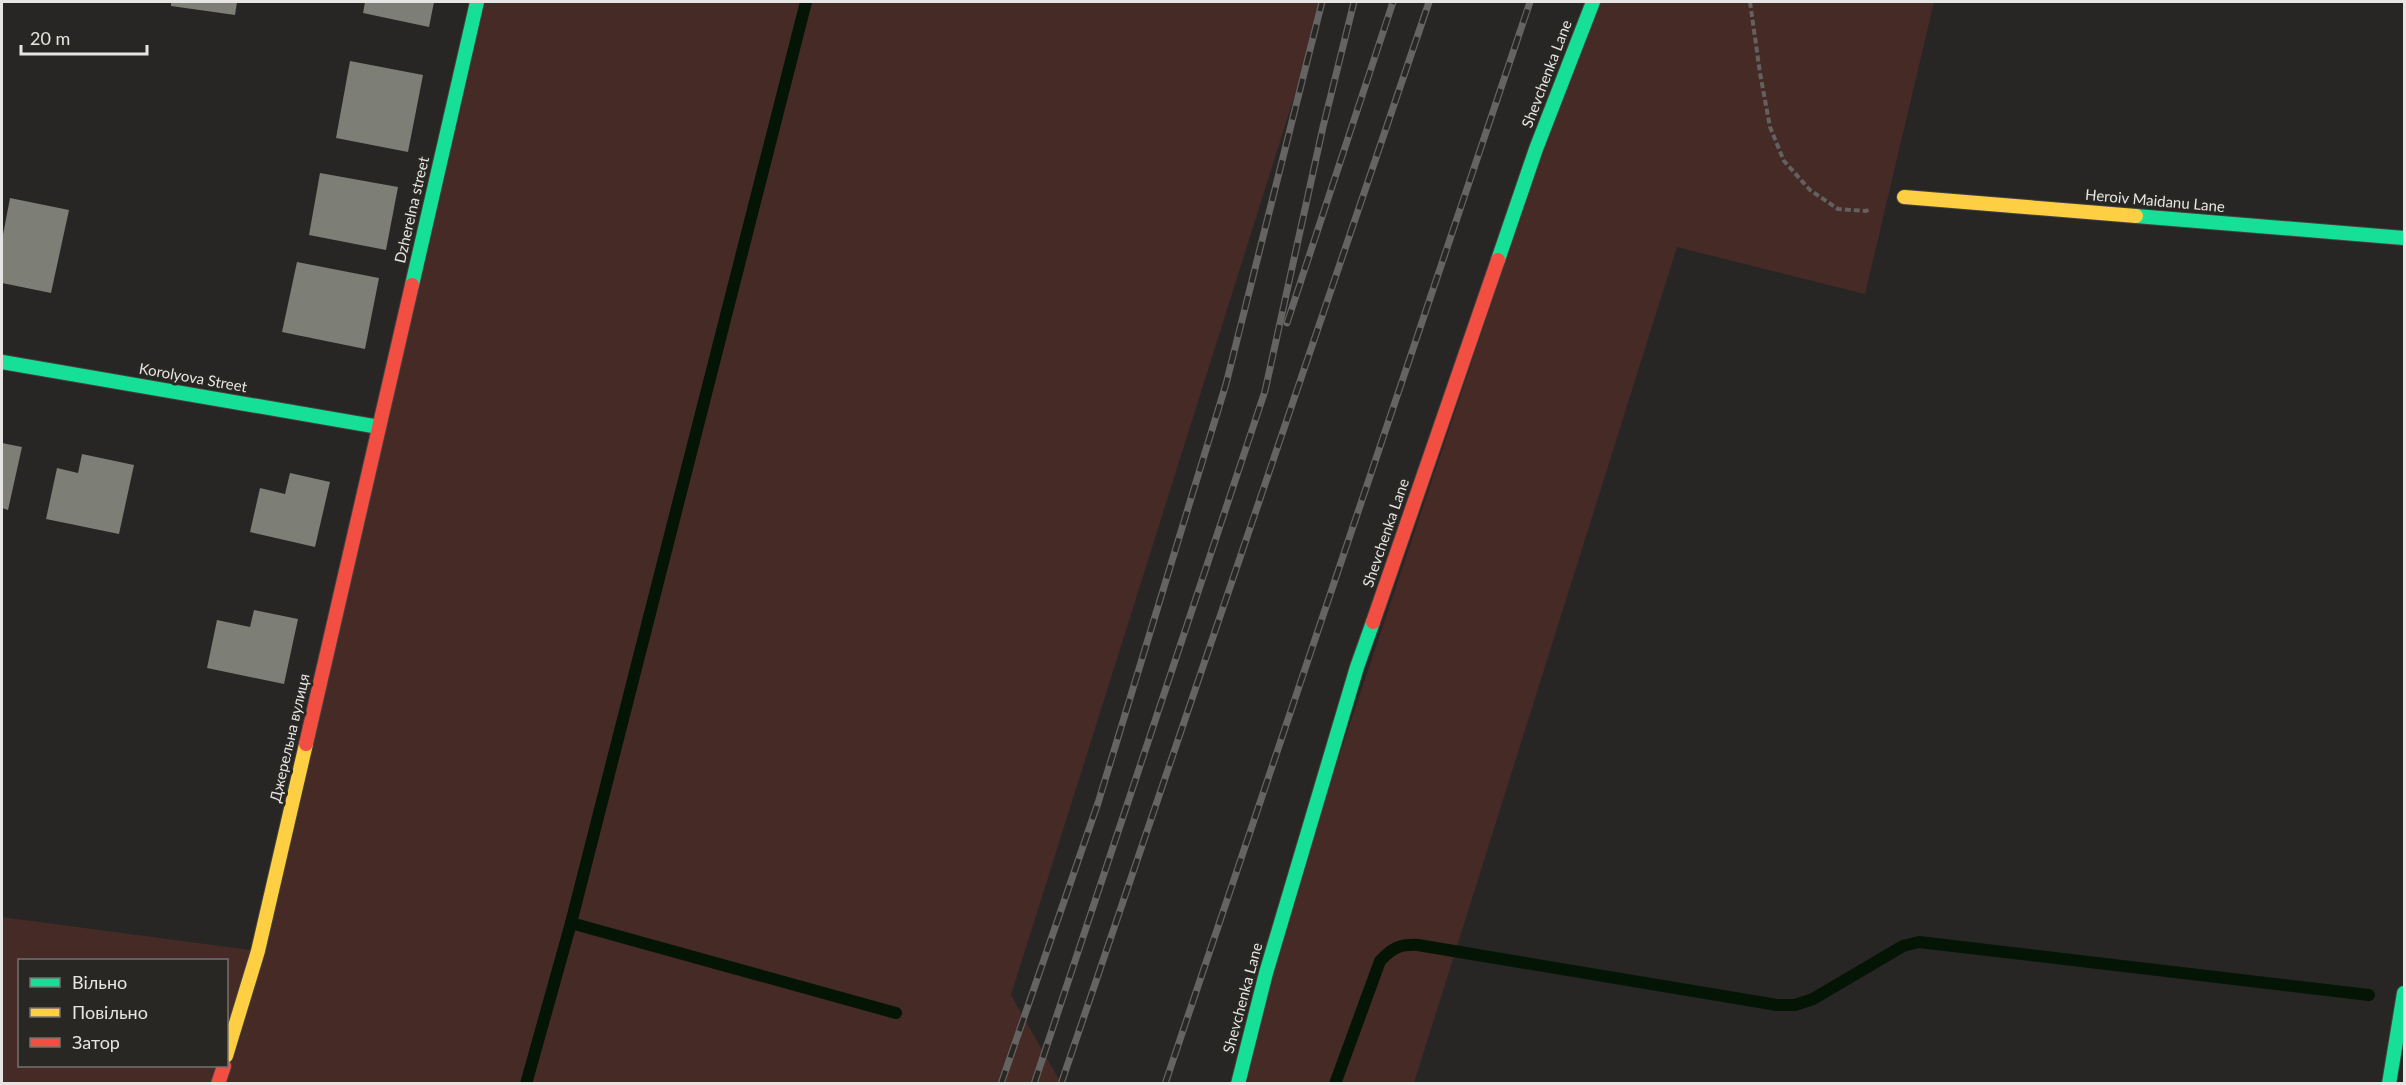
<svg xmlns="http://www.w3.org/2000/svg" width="2406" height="1085" font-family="Lato,sans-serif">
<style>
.green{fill:#452a25;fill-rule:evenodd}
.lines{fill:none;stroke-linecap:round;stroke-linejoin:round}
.stream{stroke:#041505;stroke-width:12}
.building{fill:#7d7e76}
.fast-casing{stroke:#434241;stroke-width:16}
.slow-casing{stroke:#434241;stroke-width:16}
.jam-casing{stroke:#434241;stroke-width:16}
.path{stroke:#626160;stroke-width:4;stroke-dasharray:6 3;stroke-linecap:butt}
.fast{stroke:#16e098;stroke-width:14}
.slow{stroke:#ffcf43;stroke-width:14}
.jam{stroke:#f24e42;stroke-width:14}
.rail-casing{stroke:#656463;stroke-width:7}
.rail{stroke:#282724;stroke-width:4.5;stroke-dasharray:14;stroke-linecap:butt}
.labels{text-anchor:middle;stroke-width:6;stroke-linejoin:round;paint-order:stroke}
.street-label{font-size:15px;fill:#e6e5e4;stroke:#282724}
</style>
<rect width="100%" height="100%" fill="#272625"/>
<g class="green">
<path d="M 477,2 L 1324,2 L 1011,995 L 1061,1083 L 2,1084 L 2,917 L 257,951 ZM 20,960 L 226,960 L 226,1066 L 20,1066 Z"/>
<polygon points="1593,2 1934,2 1865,294 1677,247 1414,1083 1238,1084 1266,973"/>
</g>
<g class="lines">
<g class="stream">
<polyline points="571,923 896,1013"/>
<polyline points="526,1084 571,923 806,2"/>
<path d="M 1335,1084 L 1380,961 C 1392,948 1400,944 1418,945 L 1777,1005 L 1795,1005 L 1813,999 L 1903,946 L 1919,942 L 2369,995"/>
</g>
</g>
<g class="building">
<polygon points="171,2 237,2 235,15 171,6"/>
<polygon points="365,2 434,2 429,27 363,13"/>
<polygon points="350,61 423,75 408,152 336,138"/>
<polygon points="320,173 398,187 386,250 309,235"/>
<polygon points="10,198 69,210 51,293 2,283 2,240"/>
<polygon points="297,262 379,278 365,349 282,332"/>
<polygon points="2,443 22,447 8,510 2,508"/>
<polygon points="82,454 134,465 119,534 46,519 57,468 78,473"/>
<polygon points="290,473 330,482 315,547 250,532 260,488 285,494"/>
<polygon points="254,610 298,619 284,684 207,668 217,620 250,627"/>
</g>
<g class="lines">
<g class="fast-casing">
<g id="fast">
<polyline points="2136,216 2404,238"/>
<polyline points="1498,260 1536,149 1593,2"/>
<polyline points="412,285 477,2"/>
<polyline points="2,362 379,427"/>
<polyline points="1238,1084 1266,973 1357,667 1373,622"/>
<polyline points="2389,1084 2404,993"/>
</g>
</g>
<g class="slow-casing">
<g id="slow">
<polyline points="1904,197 2136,216"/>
<polyline points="226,1056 258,951 306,744"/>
</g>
</g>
<g class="jam-casing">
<g id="jam">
<polyline points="1373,622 1498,260"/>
<polyline points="306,744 412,285"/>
<polyline points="218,1084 224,1066"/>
</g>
</g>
<polyline class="path" points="1750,2 1760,73 1770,127 1784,161 1810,190 1838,209 1866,211 1870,209"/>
<use href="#fast" class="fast"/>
<use href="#slow" class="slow"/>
<use href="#jam" class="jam"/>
<g class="rail-casing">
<g id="rail">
<polyline points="1287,323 1393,2"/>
<polyline points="1001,1084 1098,803 1226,384 1322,2"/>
<polyline points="1034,1084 1265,391 1323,127 1354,2"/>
<polyline points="1061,1084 1429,2"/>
<polyline points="1165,1084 1530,2"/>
</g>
</g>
<use href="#rail" class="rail"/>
</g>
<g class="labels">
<g class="street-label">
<text transform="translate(1547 74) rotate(-69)" y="5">Shevchenka Lane</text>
<text transform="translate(2155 201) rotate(5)" y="5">Heroiv Maidanu Lane</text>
<text transform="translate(412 210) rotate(-77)" y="5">Dzherelna street</text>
<text transform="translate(193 378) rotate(10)" y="5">Korolyova Street</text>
<text transform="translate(1386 533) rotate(-71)" y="5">Shevchenka Lane</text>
<text transform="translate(290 738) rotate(-77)" y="5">Джерельна вулиця</text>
<text transform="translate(1243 998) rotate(-75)" y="5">Shevchenka Lane</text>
</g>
</g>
<rect width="2406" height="1085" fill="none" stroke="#e6e5e4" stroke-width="6"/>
<rect x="18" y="959" width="210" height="108" fill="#282724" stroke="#747371" stroke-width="1.5"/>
<rect x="30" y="978" width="30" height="9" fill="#16e098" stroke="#747371" stroke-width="1.5"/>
<text x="72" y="989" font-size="18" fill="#e6e5e4">Вільно</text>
<rect x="30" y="1008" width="30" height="9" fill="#ffcf43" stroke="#747371" stroke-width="1.5"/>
<text x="72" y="1019" font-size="18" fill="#e6e5e4">Повільно</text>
<rect x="30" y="1038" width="30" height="9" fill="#f24e42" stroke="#747371" stroke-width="1.5"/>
<text x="72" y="1049" font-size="18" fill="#e6e5e4">Затор</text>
<path d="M21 45v9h126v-9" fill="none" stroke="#e6e5e4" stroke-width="3"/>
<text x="30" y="45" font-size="18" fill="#e6e5e4" stroke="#282724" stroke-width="4.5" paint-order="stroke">20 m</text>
</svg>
